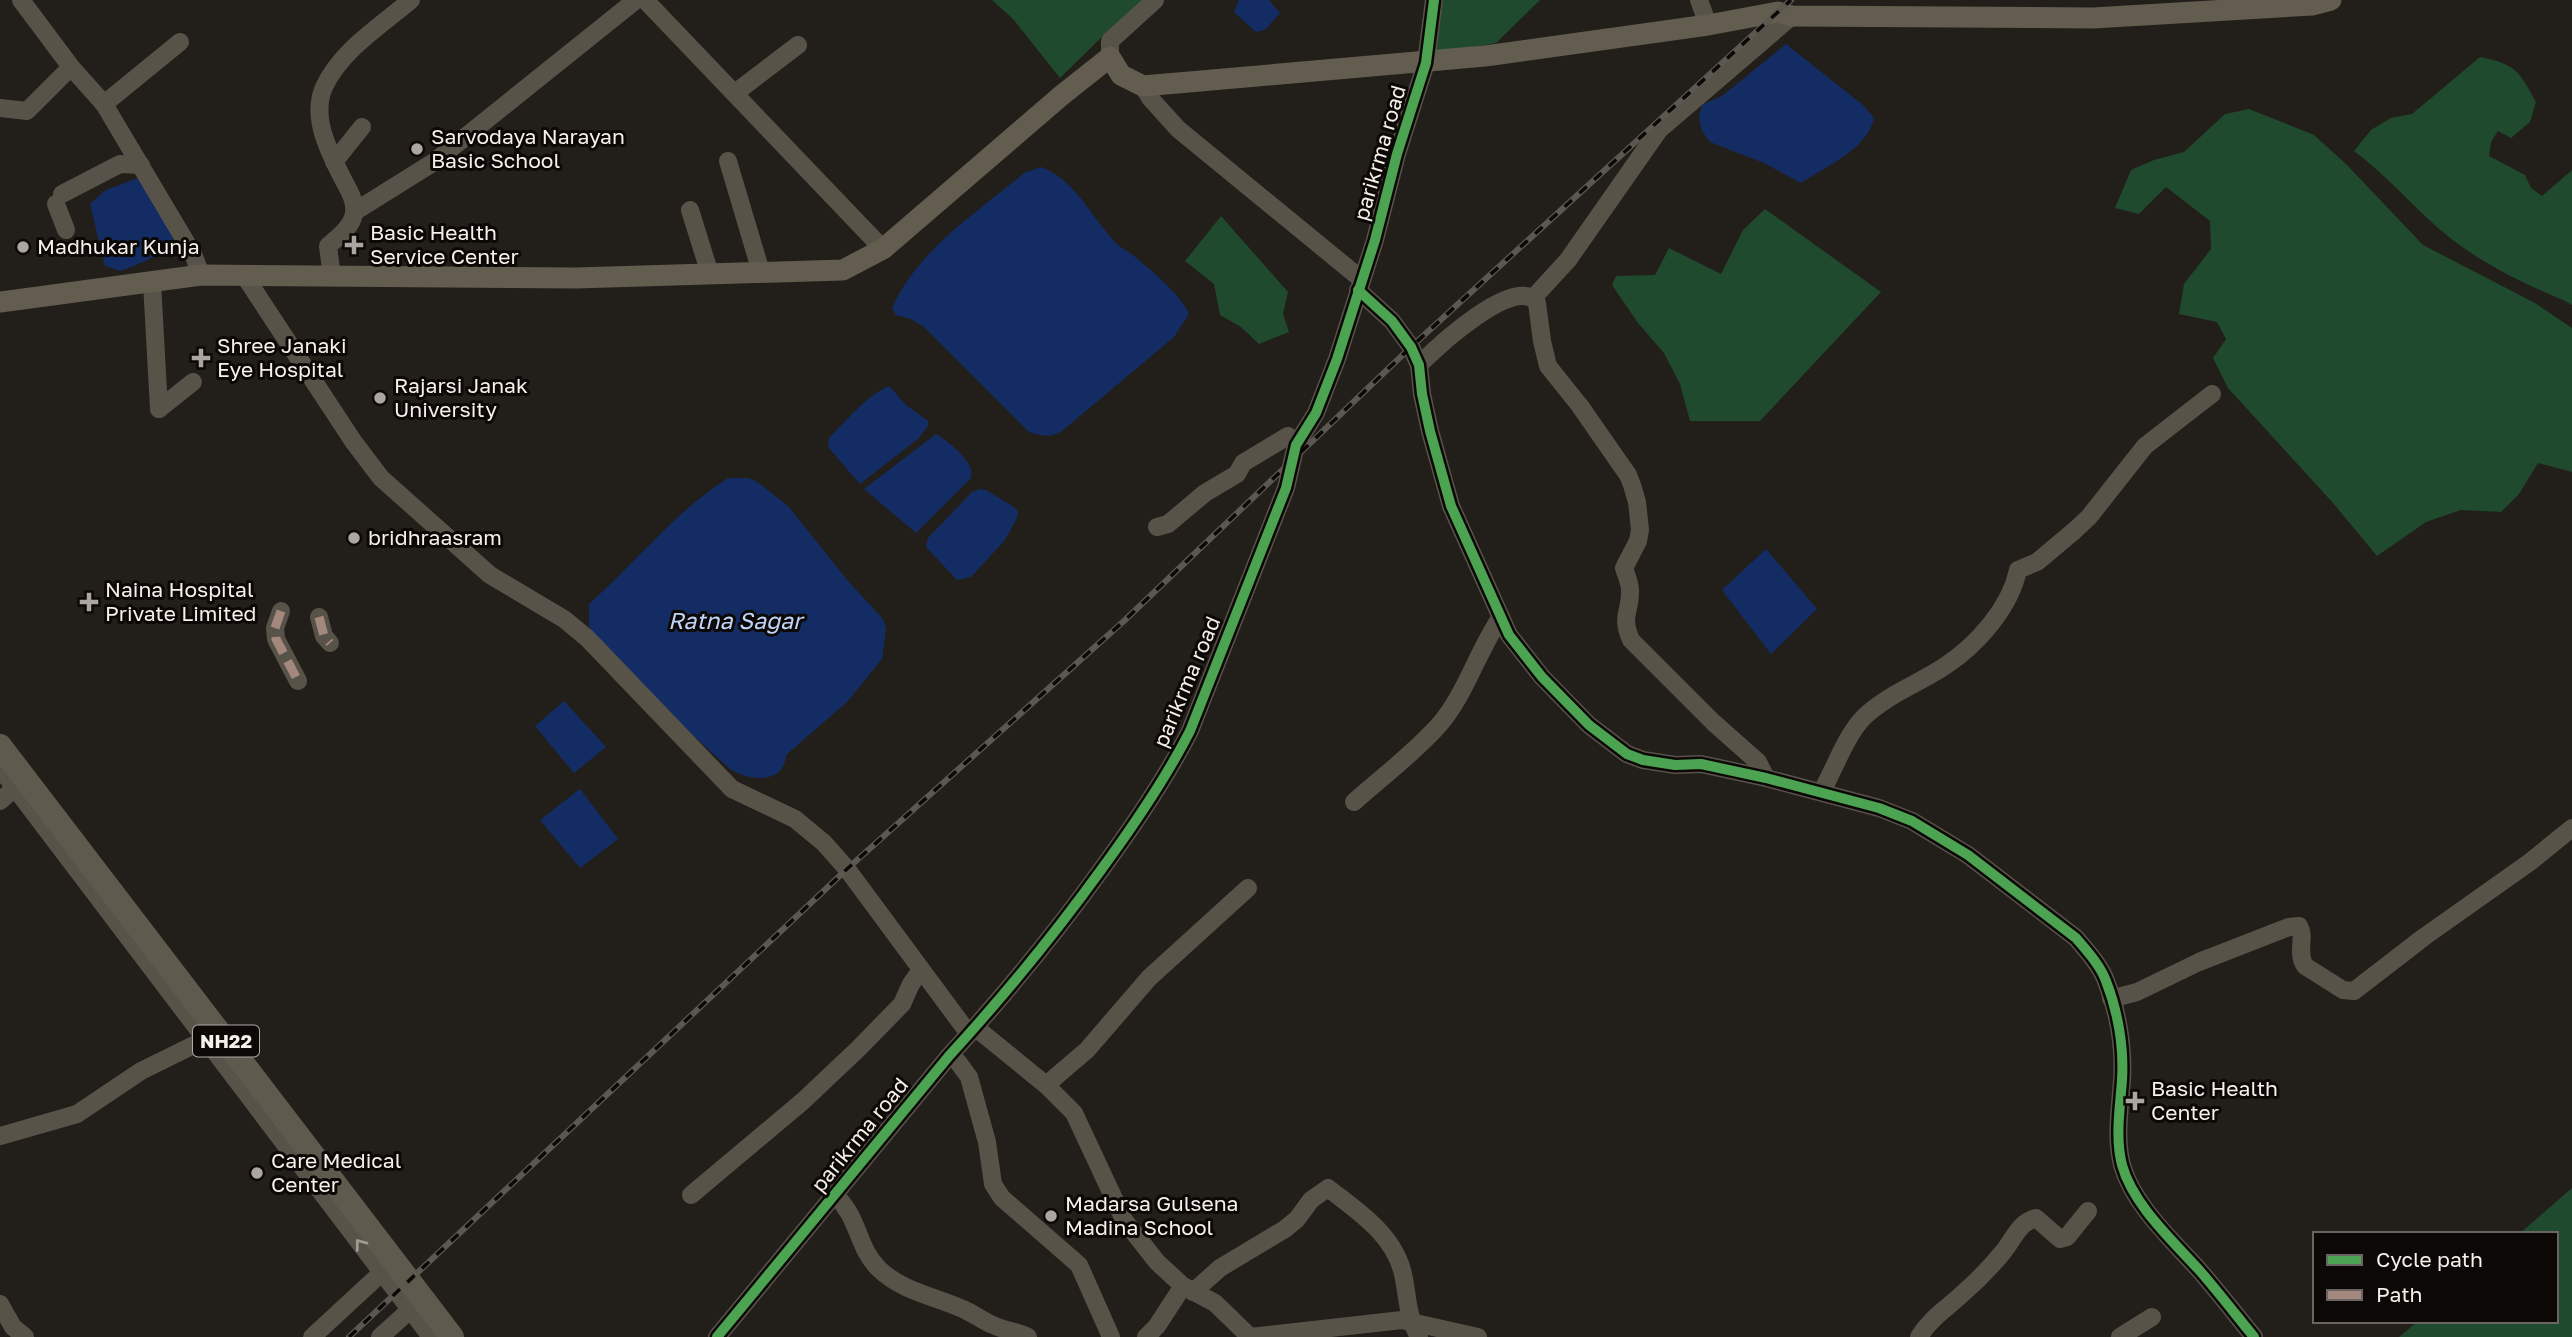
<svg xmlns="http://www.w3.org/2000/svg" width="2572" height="1337" font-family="'Golos Text',sans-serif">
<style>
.green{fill:#1f4a2e}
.water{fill:#132d64}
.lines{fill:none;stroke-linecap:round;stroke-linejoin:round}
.minor{stroke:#585349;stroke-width:18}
.major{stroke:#635d50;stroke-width:21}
.highway{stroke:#5e5a4d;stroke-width:24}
.rail-casing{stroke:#5b5751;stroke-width:6}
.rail{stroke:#0c0806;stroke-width:3.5;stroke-dasharray:10;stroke-linecap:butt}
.quiet{stroke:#a5887d;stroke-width:9;stroke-dasharray:18 9;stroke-linecap:butt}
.cycleway-casing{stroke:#0c0806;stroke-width:15}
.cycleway{stroke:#4ca352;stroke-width:10}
.oneway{stroke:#9f9a92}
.poi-dot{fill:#aca6a2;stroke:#0c0806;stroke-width:2.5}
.labels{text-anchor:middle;stroke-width:6;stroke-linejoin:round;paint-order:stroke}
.shield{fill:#0c0806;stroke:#b0aaa7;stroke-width:2}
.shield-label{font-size:19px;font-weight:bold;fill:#f6f0ec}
.poi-label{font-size:21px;fill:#f6f0ec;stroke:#0c0806;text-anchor:start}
.street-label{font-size:21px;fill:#f6f0ec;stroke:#0c0806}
.water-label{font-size:23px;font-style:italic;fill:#bfd4f9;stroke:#0c0806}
</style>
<rect width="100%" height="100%" fill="#221e1a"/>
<g class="green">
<polygon points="992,0 1154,0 1108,31 1060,78 1013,19"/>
<polygon points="1443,0 1540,0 1496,43 1432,54"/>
<path d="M 2480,57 C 2516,64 2519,71 2536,102 L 2530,122 L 2511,138 L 2498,131 L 2491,142 L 2489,156 L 2525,175 L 2531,188 L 2542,196 L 2572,170 L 2572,305 L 2565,301 C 2520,282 2476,261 2438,228 C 2410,203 2385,174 2354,151 L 2371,130 L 2391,118 L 2412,114 Z"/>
<polygon points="2249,109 2314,135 2346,164 2423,245 2535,303 2572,328 2572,472 2538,463 2519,494 2501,512 2461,510 2426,522 2377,556 2333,503 2228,388 2213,358 2226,339 2217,322 2179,314 2184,284 2211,249 2210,221 2166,187 2139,214 2115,208 2131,170 2154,160 2184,152 2225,114"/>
<polygon points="1765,209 1881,292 1760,421 1690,421 1680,384 1664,353 1638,323 1612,285 1616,276 1655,275 1669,248 1721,274 1743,230"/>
<polygon points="1221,216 1288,292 1283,314 1289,332 1259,344 1241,327 1220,315 1214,284 1185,261"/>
<polygon points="2572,1188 2572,1337 2399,1337 2418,1321 2556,1321 2556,1234 2519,1234"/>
</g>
<g class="water">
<polygon points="1239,0 1269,0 1280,13 1265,30 1256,32 1234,12"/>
<path d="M 1786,44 L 1863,105 L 1874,118 C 1867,150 1826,166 1801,183 L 1764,163 L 1710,142 L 1702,131 L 1699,117 L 1702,105 L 1722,96 Z"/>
<path d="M 1041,167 C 1076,180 1091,217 1116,243 C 1121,248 1128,251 1134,256 C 1150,269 1182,296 1189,314 L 1174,337 L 1062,431 C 1050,438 1042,436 1029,432 L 925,328 L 911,319 L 896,315 L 892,308 C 918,250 976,213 1024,173 Z"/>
<path d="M 138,178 L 175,233 C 170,255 139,263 121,271 L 105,266 L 90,204 L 106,190 Z"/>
<path d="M 889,386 L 906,405 L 928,421 L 928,426 L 919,438 L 860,484 L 828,447 L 829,438 C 846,421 866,396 889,386 Z"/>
<path d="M 936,434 C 949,442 976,463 971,478 L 916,533 L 864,489 Z"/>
<path d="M 728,478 L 749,478 L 759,483 L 788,506 L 848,581 L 883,619 L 886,629 L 882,659 L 847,702 L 786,755 C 784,785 749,781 730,769 L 654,700 L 599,643 L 589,626 L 589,604 C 634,564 677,510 728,478 Z"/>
<polygon points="980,489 986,490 1014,507 1018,512 1017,518 1005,540 971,577 957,580 926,547 928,538 972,492"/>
<polygon points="1766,549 1817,609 1771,654 1722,590"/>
<polygon points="564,701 606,747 574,773 535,726"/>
<polygon points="580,789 618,839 580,868 540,820"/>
</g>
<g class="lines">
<g class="minor">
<polyline points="21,0 71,67 104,104 193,254 201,275"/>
<polyline points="645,0 883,249"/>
<polyline points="1699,0 1708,25"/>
<polyline points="1110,57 1110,41 1155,0"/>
<polyline points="1143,86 1150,98 1178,129 1361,279"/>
<polyline points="735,93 798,45"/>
<polyline points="104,104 180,42"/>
<polyline points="0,108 27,111 71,67"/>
<polyline points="728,161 761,272"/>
<polyline points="334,162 362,127"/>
<polyline points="62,194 120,164 141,165"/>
<polyline points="56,204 66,230"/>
<polyline points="690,210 710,274"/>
<polyline points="354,212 434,162 636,0"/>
<polyline points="244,275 353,441 381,478 490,575 564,619 587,638 732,789 795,819 824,843 847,869 969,1034"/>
<path d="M 332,277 L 328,246 C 338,237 351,228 354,214 C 356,203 350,192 345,183 C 331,155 310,119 324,87 C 341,50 382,25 411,0"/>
<polyline points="152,283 159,409"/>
<path d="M 1358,290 L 1392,321 L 1411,347 L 1419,365 L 1422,394 L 1430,431 L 1451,506 L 1509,635 L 1542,677 L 1589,725 L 1627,754 L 1643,760 L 1675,765 L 1701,764 L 1766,778 L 1879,808 L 1912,821 L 1968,855 L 2076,938 C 2087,951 2100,965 2106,981 C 2118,1012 2124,1048 2122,1080 C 2120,1108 2115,1138 2122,1165 C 2133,1205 2173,1241 2200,1271 C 2219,1293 2236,1315 2254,1337"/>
<polyline points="1534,297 1568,260 1659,130 1792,16"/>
<path d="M 1419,365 C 1437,347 1516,273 1537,303 L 1542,341 L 1548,366 L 1580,406 L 1628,475 L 1632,485 L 1637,502 L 1640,530 L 1638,541 L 1624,568 C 1626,575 1630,583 1630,590 C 1631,612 1620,615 1631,640 L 1714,723 L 1758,762 L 1766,778"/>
<polyline points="159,409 193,382"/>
<polyline points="1157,527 1168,524 1205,493 1237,474 1243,463 1288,436 1296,445"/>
<polyline points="281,611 275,628 276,639 298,681"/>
<polyline points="319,617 324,636 330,643"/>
<polyline points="0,768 431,1337"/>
<path d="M 1822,791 C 1835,768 1846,735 1864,717 C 1888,694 1918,684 1945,666 C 1977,645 2010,608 2018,570 L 2037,562 L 2074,531 L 2089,517 L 2145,446 L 2212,394"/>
<polyline points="0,801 15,788"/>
<path d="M 1354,802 C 1382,777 1414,753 1439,725 C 1466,694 1478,650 1501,617"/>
<path d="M 2111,999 L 2137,992 L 2199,962 L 2289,927 L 2299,926 C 2306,937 2296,952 2305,966 L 2343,990 L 2354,991 L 2424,937 L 2530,862 L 2572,828"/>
<polyline points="976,1028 1046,1085 1074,1113 1124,1220 1157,1262 1183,1286 1215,1303 1250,1337"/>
<polyline points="949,1056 958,1062 969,1077 987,1142 993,1184 1002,1198 1079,1265 1111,1337"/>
<polyline points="1046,1085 1087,1050 1149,978 1248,888"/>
<polyline points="0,1136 77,1114 141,1071 206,1039"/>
<polyline points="691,1195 803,1101 858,1049 902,1004 911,984 921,970"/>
<path d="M 835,1195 C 860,1219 856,1245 878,1268 C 902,1292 935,1296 965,1310 C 974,1314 983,1321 993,1325 C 1005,1331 1017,1331 1028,1337"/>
<path d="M 1193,1292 L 1220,1268 L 1285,1229 L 1297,1219 L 1311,1200 L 1328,1188 C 1357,1211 1394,1234 1403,1274 C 1408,1297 1407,1316 1419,1337"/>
<polyline points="0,1304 13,1327 25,1337"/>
<polyline points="312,1337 389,1266"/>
<polyline points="380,1337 410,1310"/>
<path d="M 717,1337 L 949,1056 C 1003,997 1054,935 1101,870 C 1134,825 1165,780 1190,731 L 1286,488 L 1296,445 L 1316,413 L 1337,359 L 1375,240 L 1397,154 L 1426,63 L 1434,0"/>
<polyline points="1146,1337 1157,1326 1183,1286"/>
<polyline points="1250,1337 1402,1320 1478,1337"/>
<path d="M 1919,1337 C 1930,1319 1946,1309 1961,1295 C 1976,1282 1990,1268 2003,1252 C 2014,1239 2018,1223 2036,1218 L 2060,1239 L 2067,1237 L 2088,1211"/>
<polyline points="2120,1337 2152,1317"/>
</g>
<polyline class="major" points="0,302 201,275 576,278 843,270 883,249 1062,95 1110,57 1121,75 1143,86 1485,56 1708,25 1778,12 1792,16 2093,18 2312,5 2331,0"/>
<polyline class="highway" points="0,746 452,1337"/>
<g class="rail-casing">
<polyline id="rail" points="349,1337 847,869 1125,620 1411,347 1791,0"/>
</g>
<use href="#rail" class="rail"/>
<g class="quiet">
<polyline points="281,611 275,628 276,639 298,681"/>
<polyline points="319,617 324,636 330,643"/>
</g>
<g class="cycleway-casing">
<g id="cycleway">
<path d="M 1358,290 L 1392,321 L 1411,347 L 1419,365 L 1422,394 L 1430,431 L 1451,506 L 1509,635 L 1542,677 L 1589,725 L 1627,754 L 1643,760 L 1675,765 L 1701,764 L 1766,778 L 1879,808 L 1912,821 L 1968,855 L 2076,938 C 2087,951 2100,965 2106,981 C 2118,1012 2124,1048 2122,1080 C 2120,1108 2115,1138 2122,1165 C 2133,1205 2173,1241 2200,1271 C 2219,1293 2236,1315 2254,1337"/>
<path d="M 717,1337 L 949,1056 C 1003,997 1054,935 1101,870 C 1134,825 1165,780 1190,731 L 1286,488 L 1296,445 L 1316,413 L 1337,359 L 1375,240 L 1397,154 L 1426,63 L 1434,0"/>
</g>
</g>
<use href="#cycleway" class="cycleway"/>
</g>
<defs><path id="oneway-chevron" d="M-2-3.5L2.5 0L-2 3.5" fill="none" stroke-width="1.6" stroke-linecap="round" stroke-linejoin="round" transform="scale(1.75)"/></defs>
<use class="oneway" href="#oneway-chevron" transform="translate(360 1244) rotate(-127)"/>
<g class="poi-dot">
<circle cx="417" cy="149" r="7"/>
<path d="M350.5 234.5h7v7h7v7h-7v7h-7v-7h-7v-7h7z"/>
<circle cx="23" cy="247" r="7"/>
<path d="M197.5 347.5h7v7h7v7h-7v7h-7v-7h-7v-7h7z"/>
<circle cx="380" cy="398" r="7"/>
<circle cx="354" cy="538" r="7"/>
<path d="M85.5 591.5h7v7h7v7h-7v7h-7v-7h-7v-7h7z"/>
<path d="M2131.5 1090.5h7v7h7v7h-7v7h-7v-7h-7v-7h7z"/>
<circle cx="257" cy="1173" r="7"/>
<circle cx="1051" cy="1216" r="7"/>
</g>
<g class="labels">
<rect class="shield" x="193" y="1025.5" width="66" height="31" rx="5"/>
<g class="shield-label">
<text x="226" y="1048">NH22</text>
</g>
<g class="poi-label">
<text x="431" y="144">Sarvodaya Narayan<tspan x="431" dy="24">Basic School</tspan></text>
<text x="370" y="240">Basic Health<tspan x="370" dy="24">Service Center</tspan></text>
<text x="37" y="254">Madhukar Kunja</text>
<text x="217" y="353">Shree Janaki<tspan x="217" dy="24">Eye Hospital</tspan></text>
<text x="394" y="393">Rajarsi Janak<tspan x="394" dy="24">University</tspan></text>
<text x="368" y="545">bridhraasram</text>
<text x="105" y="597">Naina Hospital<tspan x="105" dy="24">Private Limited</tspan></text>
<text x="2151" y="1096">Basic Health<tspan x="2151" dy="24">Center</tspan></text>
<text x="271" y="1168">Care Medical<tspan x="271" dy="24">Center</tspan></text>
<text x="1065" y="1211">Madarsa Gulsena<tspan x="1065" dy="24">Madina School</tspan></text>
</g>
<g class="street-label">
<text transform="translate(1380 153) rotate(-74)" y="7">parikrma road</text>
<text transform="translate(1187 682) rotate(-67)" y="7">parikrma road</text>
<text transform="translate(860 1135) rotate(-51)" y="7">parikrma road</text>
</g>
<g class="water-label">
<text x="735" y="629">Ratna Sagar</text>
</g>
</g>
<rect x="2313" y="1232" width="245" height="91" fill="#0c0806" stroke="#6a6562" stroke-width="2"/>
<rect x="2327" y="1255" width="35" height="10" fill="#4ca352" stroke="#6a6562" stroke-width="2"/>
<text x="2376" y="1267" font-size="21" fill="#f6f0ec">Cycle path</text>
<rect x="2327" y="1290" width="35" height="10" fill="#a5887d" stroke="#6a6562" stroke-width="2"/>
<text x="2376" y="1302" font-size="21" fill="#f6f0ec">Path</text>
</svg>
